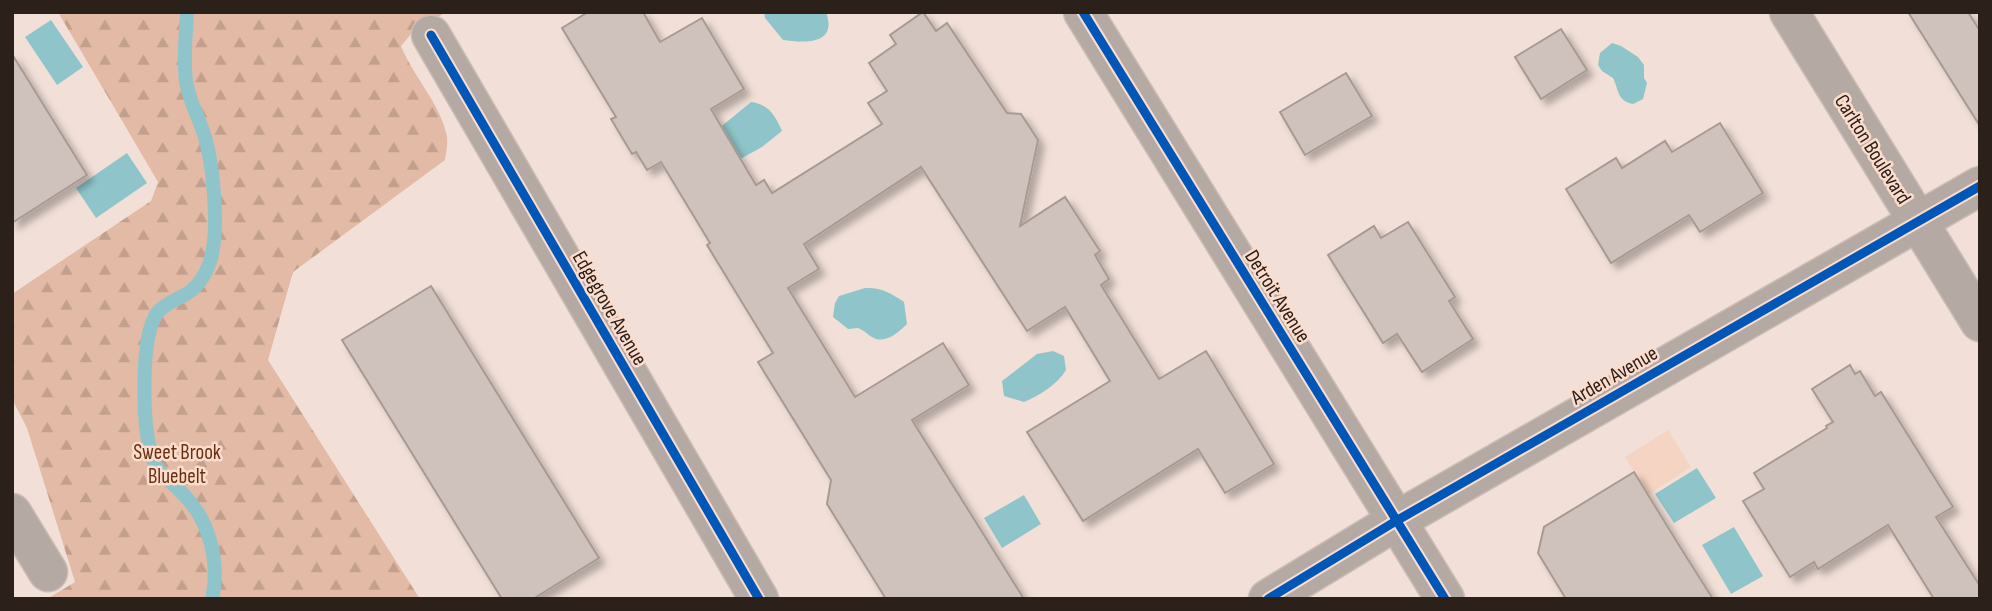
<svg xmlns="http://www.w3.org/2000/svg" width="1992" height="611" font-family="'Sofia Sans Condensed',sans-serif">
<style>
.forest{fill:url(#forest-firs)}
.garden{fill:#f6d4c3}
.water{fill:#8fc5ca}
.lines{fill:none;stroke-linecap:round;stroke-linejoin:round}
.stream{stroke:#8fc5ca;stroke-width:14}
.building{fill:#cfc1bb;stroke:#a79a93;stroke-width:2;filter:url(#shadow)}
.minor-casing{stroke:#ccbeb7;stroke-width:41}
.tertiary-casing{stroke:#ccbeb7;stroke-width:41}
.minor{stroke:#b4a9a3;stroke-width:38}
.tertiary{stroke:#b4a9a3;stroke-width:38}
.cycleway-casing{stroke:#fcdccd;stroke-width:13}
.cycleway{stroke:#0057b8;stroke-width:9}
.labels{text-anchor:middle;stroke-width:5;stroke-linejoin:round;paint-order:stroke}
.street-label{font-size:21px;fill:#2b201a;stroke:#fcdccd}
.park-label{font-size:21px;fill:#68310f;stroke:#fcdccd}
</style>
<defs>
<pattern id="forest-firs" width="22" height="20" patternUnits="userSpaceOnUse" patternTransform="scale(1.75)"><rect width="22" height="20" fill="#e3baa5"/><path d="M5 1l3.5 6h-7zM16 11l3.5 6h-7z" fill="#c3a08d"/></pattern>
<filter id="shadow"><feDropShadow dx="6" dy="6" stdDeviation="3.5" flood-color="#0004"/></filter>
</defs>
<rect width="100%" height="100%" fill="#f2e0d8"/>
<path class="forest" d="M 58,12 L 446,12 L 411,34 L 401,46 C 413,76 442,106 447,137 C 448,145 446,153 445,160 L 293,272 L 268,360 L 420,599 L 47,599 L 75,582 L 27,428 L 12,399 L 12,294 L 151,201 L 158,182 Z"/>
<polygon class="garden" points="1668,430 1691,467 1648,495 1625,457"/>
<g class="water">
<path d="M 764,12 L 826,12 C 838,45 805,43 783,40 L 765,18 Z"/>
<polygon points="51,20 83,67 57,85 25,37"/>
<path d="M 1612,43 L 1621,46 L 1638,57 L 1644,65 L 1644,78 L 1647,83 L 1643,99 L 1633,104 C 1617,101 1619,90 1613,78 L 1602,71 L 1598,65 L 1600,53 Z"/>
<path d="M 751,102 C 768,104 775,115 782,131 L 762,147 L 735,162 L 712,134 Z"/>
<polygon points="127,153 147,183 96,218 76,188"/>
<path d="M 865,288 C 881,287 891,293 904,302 L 907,324 C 900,331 886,344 874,338 C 869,336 864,330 858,328 L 848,329 L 833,317 L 835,303 L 839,296 Z"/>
<path d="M 1053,351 L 1064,356 L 1066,370 C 1057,385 1040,395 1024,402 L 1004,396 L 1002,381 L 1037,354 Z"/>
<polygon points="1697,468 1716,498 1674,523 1655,494"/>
<polygon points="1024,495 1041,524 1002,548 984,518"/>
<polygon points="1734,527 1763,576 1731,594 1702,545"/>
</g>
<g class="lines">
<path class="stream" d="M 187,12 C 186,35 183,58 186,81 C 189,101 199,118 205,137 C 213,165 218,219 213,248 C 211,264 203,283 188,293 C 178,299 164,304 157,313 C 140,338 143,420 150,450 C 154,471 170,480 184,495 C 210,521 220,563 212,599"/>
</g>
<g class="building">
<polygon points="588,12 643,12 660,42 702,18 744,89 711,109 756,185 764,180 772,193 882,124 868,103 887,91 869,63 896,44 890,35 923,12 936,31 947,23 1007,113 1021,114 1038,140 1020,226 1065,197 1100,251 1095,255 1109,279 1101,285 1159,379 1206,351 1274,464 1225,493 1198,449 1083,521 1027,432 1110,381 1065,307 1027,331 921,167 804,244 819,269 788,288 855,397 943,343 969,385 912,420 1024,599 886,599 827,504 831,480 758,362 773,353 707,245 710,243 661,162 647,170 636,152 632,154 611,119 616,117 562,28"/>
<polygon points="1908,12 1968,12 1980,31 1980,126"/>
<polygon points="1561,29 1587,70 1541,99 1515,57"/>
<polygon points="12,54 87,175 12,223"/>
<polygon points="1346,73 1372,116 1305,155 1280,112"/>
<polygon points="1720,123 1763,193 1700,232 1689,215 1611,263 1566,189 1616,158 1622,168 1665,141 1672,152"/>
<polygon points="1408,222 1455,297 1449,301 1473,339 1422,372 1397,334 1383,343 1328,255 1374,226 1381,238"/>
<polygon points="431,286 599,558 533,599 502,599 342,340"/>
<polygon points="1850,365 1855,374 1860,371 1875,396 1881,392 1953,507 1936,517 1980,586 1980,599 1934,599 1888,525 1818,569 1814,562 1790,577 1743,501 1764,489 1754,473 1827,428 1826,426 1833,422 1812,389"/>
<polygon points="1634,472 1682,550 1713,599 1566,599 1538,553 1544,527"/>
</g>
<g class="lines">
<g class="minor-casing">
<g id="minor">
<polyline points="1083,12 1445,599"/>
<polyline points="1789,12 1980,322"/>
<polyline points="431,35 759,599"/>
<polyline points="12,513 48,572"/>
</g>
</g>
<g class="tertiary-casing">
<polyline id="tertiary" points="1268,599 1396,521 1980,186"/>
</g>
<use href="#minor" class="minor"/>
<use href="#tertiary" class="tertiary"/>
<g class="cycleway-casing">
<g id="cycleway">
<polyline points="1083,12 1445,599"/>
<polyline points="431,35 759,599"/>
<polyline points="1268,599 1396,521 1980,186"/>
</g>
</g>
<use href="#cycleway" class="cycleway"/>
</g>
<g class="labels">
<g class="street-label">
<text transform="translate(1873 149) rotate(58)" y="7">Carlton Boulevard</text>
<text transform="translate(1278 296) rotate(58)" y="7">Detroit Avenue</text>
<text transform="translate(610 308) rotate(60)" y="7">Edgegrove Avenue</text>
<text transform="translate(1614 375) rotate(-30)" y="7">Arden Avenue</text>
</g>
<g class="park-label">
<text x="177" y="459">Sweet Brook<tspan x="177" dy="24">Bluebelt</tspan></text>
</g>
</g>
<rect width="1992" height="611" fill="none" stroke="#2b201a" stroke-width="28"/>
</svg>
